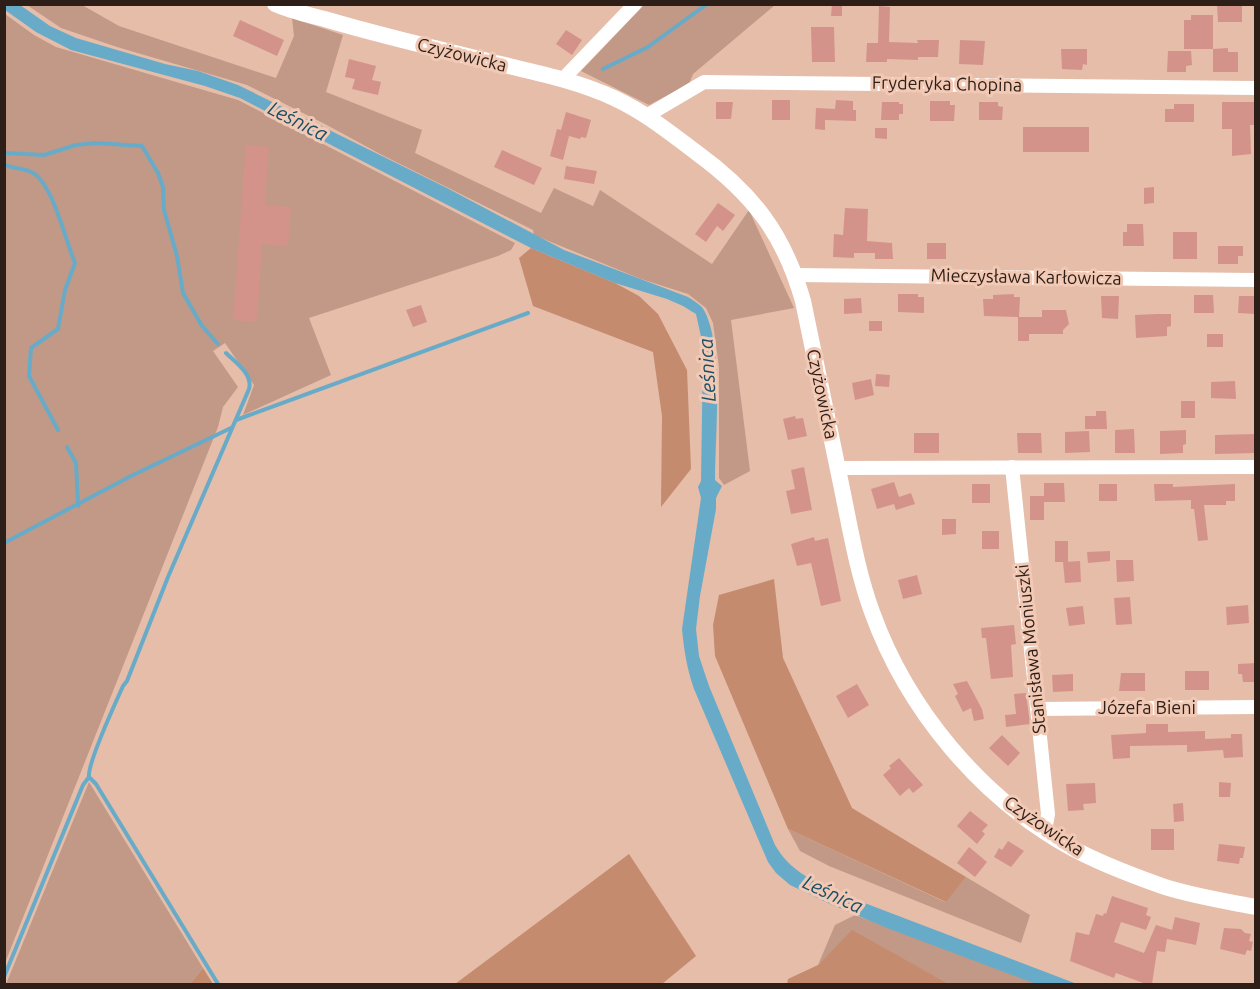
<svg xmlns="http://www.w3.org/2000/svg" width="1260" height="989" font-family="Ubuntu,sans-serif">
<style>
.green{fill:#c19986}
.forest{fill:#c48b6e}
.water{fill:#68abc9}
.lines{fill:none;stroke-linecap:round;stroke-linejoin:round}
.stream{stroke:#68abc9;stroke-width:4}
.building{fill:#d4938a}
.minor{stroke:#fff;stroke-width:14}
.tertiary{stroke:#fff;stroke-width:16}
.labels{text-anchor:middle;stroke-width:6;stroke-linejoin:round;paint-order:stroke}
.street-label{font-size:18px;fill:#2d1e17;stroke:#f2c9b5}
.water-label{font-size:20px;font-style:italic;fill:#184f65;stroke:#f2c9b5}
</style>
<rect width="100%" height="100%" fill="#e5bda9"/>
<g class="green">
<polygon points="27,5 82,5 119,26 276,78 294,36 292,18 343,35 326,92 422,130 415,153 541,213 554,188 593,206 600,190 712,264 749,210 794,308 731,320 750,471 724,485 719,478 719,367 713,323 706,308 688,294 641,279 534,235 533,230 382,155 325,124 247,85 117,47 61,28"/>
<polygon points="644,5 775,5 693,74 689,84 649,105 581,71"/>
<polygon points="5,14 34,35 56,47 238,100 515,243 511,250 498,256 309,318 331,375 243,415 254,385 225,343 213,351 238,387 223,407 218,427 5,963"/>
<polygon points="89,782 203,968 190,984 6,984"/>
<polygon points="788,829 945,902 966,877 1030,915 1021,943 829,866 800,851"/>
<polygon points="855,915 1039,984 949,984 852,931 818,965 835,925"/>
</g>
<g class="forest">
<polygon points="531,248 615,283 639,296 658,314 687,370 691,469 661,507 662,416 653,352 533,306 519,258"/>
<polygon points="774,579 783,658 852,808 966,877 946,902 788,829 715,656 713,625 719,595"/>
<polygon points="629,854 696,956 662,984 455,984"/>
<polygon points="852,930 949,984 787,984 788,979 818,965"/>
<polygon points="203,968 213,984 190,984"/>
</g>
<path class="water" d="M 5,4 L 20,5 L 50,26 L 76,38 L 165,64 L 198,71 L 238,85 L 447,188 L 564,250 L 688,297 C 694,301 702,305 705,312 C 724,350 715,436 715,480 L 722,486 L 716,498 L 716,509 L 700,596 L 696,629 L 699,656 L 709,686 L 775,845 C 789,869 809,879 833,891 L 1077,984 L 1036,984 L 887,928 L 828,903 L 790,885 L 776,873 L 768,862 L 694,689 C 687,669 684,650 682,629 L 701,498 L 698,487 L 701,481 L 703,346 L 696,314 L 683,306 L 667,299 L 615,283 L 531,248 L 240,98 L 205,86 L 71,50 L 36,32 L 5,10 Z"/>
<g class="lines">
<g class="stream">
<polyline points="603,69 648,47 707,4"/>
<polyline points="4,153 44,155 76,145 96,143 142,146 158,173 163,187 164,210 177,256 183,293 202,326 218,344"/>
<path d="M 4,164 C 14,170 25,167 35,174 C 54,189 65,239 75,263 L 65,290 L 58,329 L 31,348 L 29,376 L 58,430"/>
<polyline points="236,420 528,313"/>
<polyline points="67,447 76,463 78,506"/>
<polyline points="4,543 131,476 231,428"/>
<polyline points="89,777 96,784 218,984"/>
<path d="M 4,977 L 83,785 L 89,777 C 87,763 116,702 123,686 L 127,681 L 168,577 L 249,389 C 253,374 236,363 226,353"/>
</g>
</g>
<g class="building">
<polygon points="832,4 842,4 842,16 831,16"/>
<polygon points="1217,4 1242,5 1242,22 1218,22"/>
<polygon points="879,6 890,7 889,42 918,43 917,40 939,40 938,57 918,57 918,60 887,59 887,62 866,62 867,43 878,43"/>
<polygon points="1191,15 1213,15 1213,49 1184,49 1184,20 1191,20"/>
<polygon points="240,20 284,40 277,56 233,36"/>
<polygon points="811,27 834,27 835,62 812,62"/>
<polygon points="566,30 582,40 572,55 556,44"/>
<polygon points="960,40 985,41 983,65 959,64"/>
<polygon points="1228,48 1228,52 1238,52 1238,72 1213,72 1213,49"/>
<polygon points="1061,49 1087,49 1087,65 1083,64 1082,70 1062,69"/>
<polygon points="1168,51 1191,51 1192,65 1186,66 1186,72 1167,72"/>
<polygon points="349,59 376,66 372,80 381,82 378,95 352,89 355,79 345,77"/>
<rect x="772" y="100" width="18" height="20"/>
<polygon points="836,100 853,101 853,110 856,110 856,121 825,120 825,130 815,129 816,108 835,109"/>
<polygon points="930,101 950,101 950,105 955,105 954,121 930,121"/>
<polygon points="716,102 733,102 731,119 716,119"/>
<polygon points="882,102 899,102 899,104 903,104 903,114 899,114 899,120 881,120"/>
<polygon points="979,102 998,102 998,106 1003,107 1002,120 979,120"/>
<polygon points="1222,102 1256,102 1256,125 1250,125 1251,154 1232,156 1232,129 1222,129"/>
<polygon points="1174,104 1194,104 1194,122 1165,122 1165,109 1174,109"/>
<polygon points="566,112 591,120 586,138 581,137 580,139 569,136 563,160 550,156 557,129 561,130"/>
<rect x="1023" y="127" width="66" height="25"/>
<polygon points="875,128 887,128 887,139 875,138"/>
<polygon points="246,145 269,147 265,205 291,207 288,246 262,244 257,322 233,320"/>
<polygon points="502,150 542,168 534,185 494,167"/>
<polygon points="566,166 597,171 594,184 564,179"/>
<polygon points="1154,187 1154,203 1144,204 1144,188"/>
<polygon points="718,203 735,215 723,231 717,226 706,242 695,234"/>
<polygon points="845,208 868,209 867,241 892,243 893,259 875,259 875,253 854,253 854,258 833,257 834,234 843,235"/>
<polygon points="1127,224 1143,224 1144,246 1123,246 1123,232 1127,232"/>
<rect x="1173" y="232" width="24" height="27"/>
<rect x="927" y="243" width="19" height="16"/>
<polygon points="1218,246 1243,246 1243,256 1238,256 1238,264 1218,264"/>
<polygon points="898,294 918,294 918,297 924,297 924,313 898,312"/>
<polygon points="1014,294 1014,297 1020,297 1019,317 1042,317 1042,310 1066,310 1069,324 1063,330 1063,334 1029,334 1029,341 1018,341 1018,317 984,316 983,299 993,299 993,295"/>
<polygon points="1194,295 1213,295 1214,313 1194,313"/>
<polygon points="1101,296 1119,296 1118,319 1102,318"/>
<polygon points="1239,296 1256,296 1256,314 1238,313"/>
<polygon points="861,298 862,313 844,314 844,299"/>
<polygon points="421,305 427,322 413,327 406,310"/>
<polygon points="1157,314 1171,314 1171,326 1167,327 1167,336 1136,338 1135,315"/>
<rect x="869" y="321" width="13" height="10"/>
<rect x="1207" y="334" width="16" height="13"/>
<polygon points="876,374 890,375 889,387 875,386"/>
<polygon points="871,379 874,395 855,400 852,383"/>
<polygon points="1235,381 1236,399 1211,398 1211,382"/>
<rect x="1181" y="401" width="14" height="17"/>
<polygon points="1096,411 1106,411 1107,429 1085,429 1085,416 1096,416"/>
<polygon points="795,416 796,419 803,418 807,436 788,440 783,419"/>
<polygon points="1134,429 1135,453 1115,453 1115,430"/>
<polygon points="1186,430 1186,444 1183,445 1183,453 1160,454 1160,431"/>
<polygon points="1089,431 1090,452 1065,453 1065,432"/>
<rect x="914" y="433" width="25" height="20"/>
<polygon points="1017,433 1041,433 1042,453 1018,453"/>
<polygon points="1256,434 1256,453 1215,454 1215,435"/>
<polygon points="804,467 812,510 791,514 786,491 795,489 791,470"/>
<polygon points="894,482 899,497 911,493 915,504 896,510 894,504 877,509 871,489"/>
<polygon points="1044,483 1064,483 1065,502 1044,502 1044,520 1030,520 1030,496 1044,496 1044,499"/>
<rect x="972" y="484" width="18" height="19"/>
<rect x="1099" y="484" width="18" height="17"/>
<polygon points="1154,484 1173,484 1173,487 1235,484 1235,501 1226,501 1226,505 1204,505 1208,540 1198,541 1194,509 1191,509 1191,500 1155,501"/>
<polygon points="942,519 956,519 956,534 942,535"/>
<rect x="982" y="531" width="17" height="18"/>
<polygon points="814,537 815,541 828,538 841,601 821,606 811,563 797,566 791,544"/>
<rect x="1055" y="541" width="13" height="21"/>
<polygon points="1110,551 1110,561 1088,563 1087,552"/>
<polygon points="1116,560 1133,560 1134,581 1117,582"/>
<polygon points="1080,561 1081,582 1065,583 1063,562"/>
<polygon points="917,575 922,594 903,599 898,580"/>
<polygon points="1130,597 1132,624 1116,625 1114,598"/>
<polygon points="1248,605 1249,623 1227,625 1226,607"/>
<polygon points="1083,606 1085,624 1069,626 1066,608"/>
<polygon points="1014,625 1016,644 1011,645 1013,677 991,679 986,638 982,638 981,628"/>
<polygon points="1256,663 1256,682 1243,682 1242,674 1238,674 1238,664"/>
<rect x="1185" y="671" width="24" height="19"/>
<polygon points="1121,673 1145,673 1145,691 1119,691"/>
<polygon points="1073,674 1073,691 1053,692 1052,675"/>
<polygon points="967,681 982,709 984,719 974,721 971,708 963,712 955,696 958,694 953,684"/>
<polygon points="857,684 869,705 848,718 836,696"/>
<polygon points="1026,693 1030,724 1006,727 1005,715 1016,714 1014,694"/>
<polygon points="1146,724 1168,724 1168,732 1205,731 1205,739 1231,738 1231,734 1242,734 1243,757 1224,758 1223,750 1187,752 1187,745 1130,746 1130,758 1113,759 1111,735 1146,733"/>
<polygon points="1002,735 1020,753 1008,766 989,748"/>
<polygon points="899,758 923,785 913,793 909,788 900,796 883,775 891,768 889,766"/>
<polygon points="1219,782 1231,783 1230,797 1219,797"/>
<polygon points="1095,783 1096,803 1083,804 1084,810 1068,811 1066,784"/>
<polygon points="1183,803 1184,821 1174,822 1173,804"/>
<polygon points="970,811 988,825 982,831 985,834 977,844 957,826"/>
<rect x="1151" y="829" width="23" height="21"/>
<polygon points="1008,841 1024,851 1011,867 994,857 999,848 1002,850"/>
<polygon points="1219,844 1245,847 1243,858 1240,858 1239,864 1217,861"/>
<polygon points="969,847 987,862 975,877 957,863"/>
<polygon points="1112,896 1148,908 1146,915 1151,917 1146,930 1121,922 1114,942 1144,953 1156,925 1172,930 1175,917 1200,923 1196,945 1167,939 1165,952 1157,951 1152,984 1146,984 1116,973 1114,978 1070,961 1076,932 1089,935 1096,914 1103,916 1104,913 1106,914"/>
<polygon points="1224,928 1241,929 1245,933 1251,934 1249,941 1253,942 1251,951 1247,950 1245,955 1220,949"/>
</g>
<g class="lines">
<g class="minor">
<polyline points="562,80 635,4"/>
<polyline points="648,115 704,82 1256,88"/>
<polyline points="796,275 1256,280"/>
<polyline points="1012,467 1048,814 1045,831"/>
<polyline points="838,468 1256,467"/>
<polyline points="1038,709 1256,707"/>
</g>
<path class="tertiary" d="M 275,4 C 293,12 310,15 328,20 C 389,38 451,52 513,67 C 547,75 582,83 614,98 C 646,113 669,132 697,153 C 753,194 784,234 803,301 C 816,362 828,423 841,484 C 850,527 857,571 872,612 C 907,709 980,797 1070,847 C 1099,863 1131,875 1162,886 C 1192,896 1225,901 1256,907"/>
</g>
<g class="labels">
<g class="street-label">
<text transform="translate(462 55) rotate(14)" y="6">Czyżowicka</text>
<text transform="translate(947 84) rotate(1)" y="6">Fryderyka Chopina</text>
<text transform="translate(1026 277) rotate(1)" y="6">Mieczysława Karłowicza</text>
<text transform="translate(822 394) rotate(78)" y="6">Czyżowicka</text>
<text transform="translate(1031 649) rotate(-96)" y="6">Stanisława Moniuszki</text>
<text x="1147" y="714">Józefa Bieni</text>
<text transform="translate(1044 826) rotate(34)" y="6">Czyżowicka</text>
</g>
<g class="water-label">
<text transform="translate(298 121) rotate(27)" y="7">Leśnica</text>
<text transform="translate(707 370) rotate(-93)" y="7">Leśnica</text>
<text transform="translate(833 894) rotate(25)" y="7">Leśnica</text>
</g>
</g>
<rect width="1260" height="989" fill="none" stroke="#2d1e17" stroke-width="12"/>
</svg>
